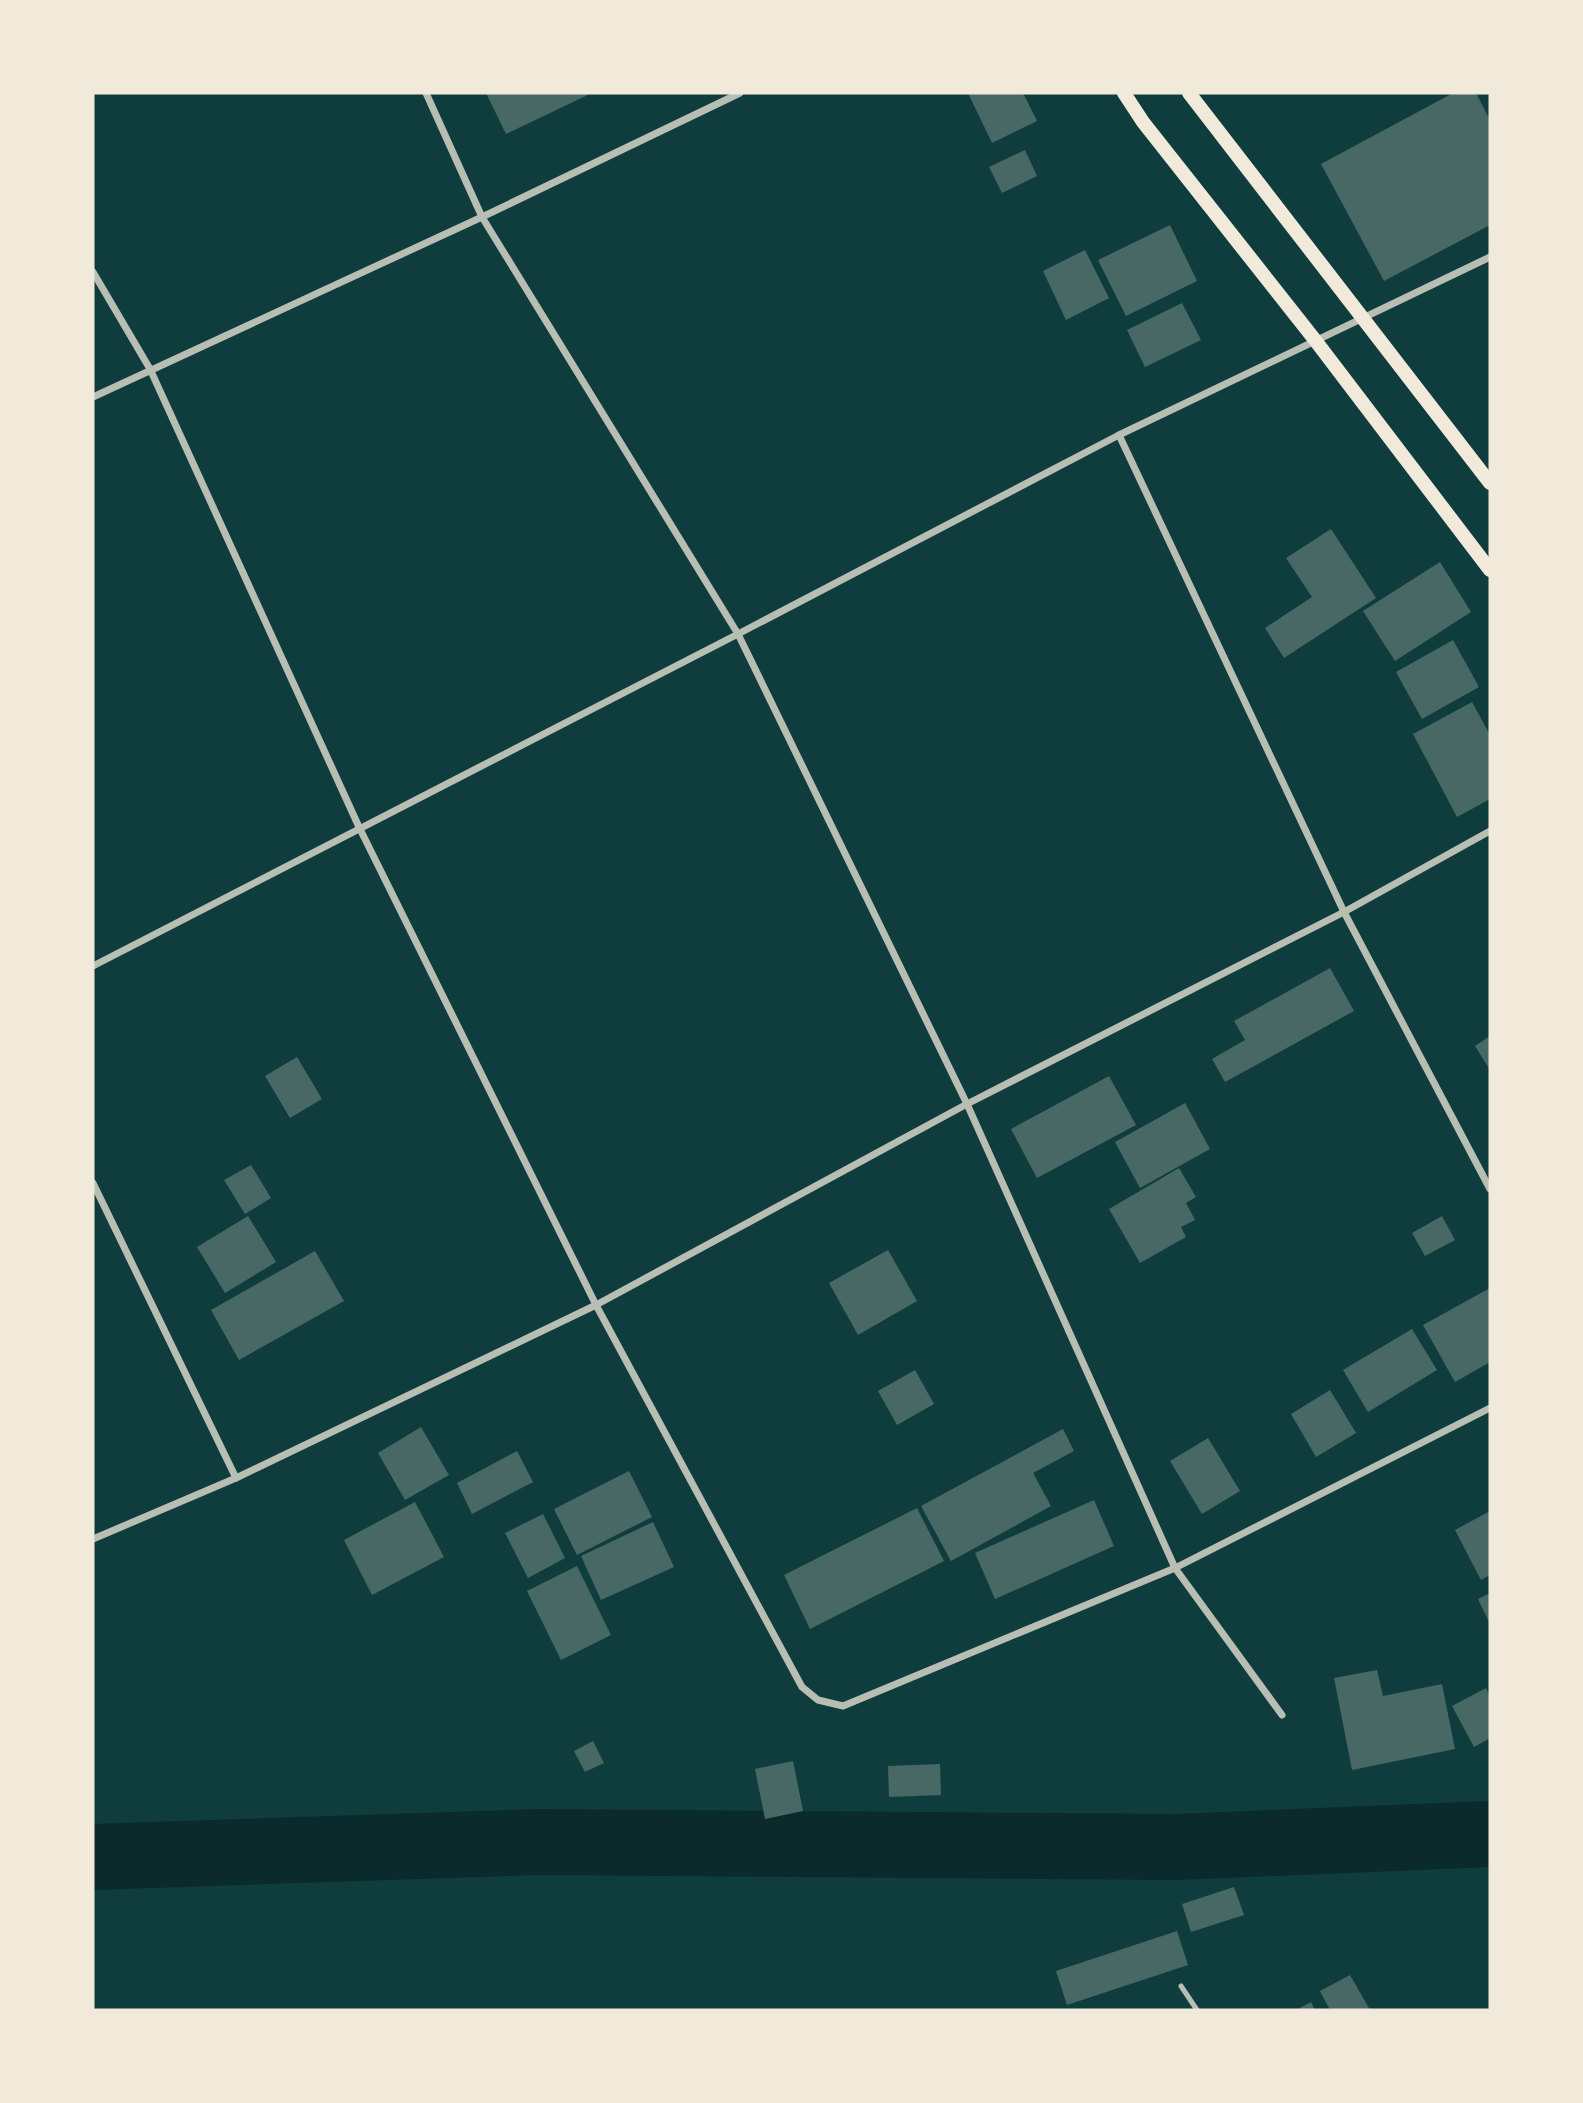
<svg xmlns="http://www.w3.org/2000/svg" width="1583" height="2103" font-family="'DejaVu Sans',sans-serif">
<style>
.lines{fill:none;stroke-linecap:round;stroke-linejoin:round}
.river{stroke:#0a2a2b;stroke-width:66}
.building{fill:#486865}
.service{stroke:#b8beb3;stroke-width:5}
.minor{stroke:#b8beb3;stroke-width:7}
.secondary{stroke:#f1e9da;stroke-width:14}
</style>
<rect width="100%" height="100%" fill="#0f3d3e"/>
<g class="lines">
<polyline class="river" points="93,1857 537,1842 1176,1847 1490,1834"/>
</g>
<g class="building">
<polygon points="486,93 592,93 506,134"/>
<polygon points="968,93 1023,93 1037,121 992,143"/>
<polygon points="1453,93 1476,93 1490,120 1490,225 1384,281 1321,164"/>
<polygon points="1025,150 1037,176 1002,193 989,167"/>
<polygon points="1170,225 1197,281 1126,316 1098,260"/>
<polygon points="1085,250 1109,298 1066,320 1043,271"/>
<polygon points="1182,303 1201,340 1145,367 1127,330"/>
<polygon points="1331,529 1376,598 1284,658 1265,628 1312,597 1286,558"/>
<polygon points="1440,562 1471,612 1395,661 1363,611"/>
<polygon points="1453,640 1479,687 1422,719 1396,672"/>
<polygon points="1472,702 1490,735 1490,799 1457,817 1413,734"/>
<polygon points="1330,968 1354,1011 1225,1082 1212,1059 1245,1040 1234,1021"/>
<polygon points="1490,1036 1490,1070 1475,1046"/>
<polygon points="297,1057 322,1099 290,1118 265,1076"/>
<polygon points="1109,1076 1136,1125 1037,1178 1011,1129"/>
<polygon points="1185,1103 1210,1149 1140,1188 1115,1142"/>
<polygon points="251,1165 271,1198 245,1214 224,1180"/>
<polygon points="1179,1168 1196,1197 1186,1203 1195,1220 1181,1227 1186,1237 1140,1263 1109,1209"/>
<polygon points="248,1216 276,1262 225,1293 197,1247"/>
<polygon points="1442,1216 1455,1240 1425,1256 1412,1233"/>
<polygon points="888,1250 917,1301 858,1335 829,1283"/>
<polygon points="315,1251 344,1301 239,1360 211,1310"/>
<polygon points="1490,1288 1490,1362 1455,1382 1423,1325"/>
<polygon points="1412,1329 1437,1370 1368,1412 1343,1370"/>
<polygon points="915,1370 934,1404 897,1425 878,1391"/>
<polygon points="1330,1390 1356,1433 1316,1457 1291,1414"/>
<polygon points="421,1427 449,1475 405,1500 378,1453"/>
<polygon points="1063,1429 1074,1451 1033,1473 1051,1506 951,1561 921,1506"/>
<polygon points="1208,1438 1240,1491 1202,1514 1170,1461"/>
<polygon points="517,1451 533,1482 472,1514 457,1483"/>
<polygon points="629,1471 652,1517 577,1555 554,1509"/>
<polygon points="1094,1500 1114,1546 995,1599 975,1553"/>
<polygon points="415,1502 444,1557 372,1595 344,1540"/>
<polygon points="917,1508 944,1561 810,1629 784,1575"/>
<polygon points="1490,1511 1490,1575 1481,1580 1455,1530"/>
<polygon points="543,1514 565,1558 528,1578 505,1533"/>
<polygon points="653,1522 674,1567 601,1600 581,1556"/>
<polygon points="577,1566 611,1635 561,1660 527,1591"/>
<polygon points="1490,1593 1490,1624 1478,1599"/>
<polygon points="1377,1670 1383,1696 1442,1684 1455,1749 1352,1770 1334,1678"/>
<polygon points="1486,1688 1490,1697 1490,1738 1474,1747 1452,1706"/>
<polygon points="593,1741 604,1763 585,1772 574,1751"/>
<polygon points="793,1761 803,1811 765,1819 755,1769"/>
<polygon points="940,1764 941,1795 889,1797 888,1766"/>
<polygon points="1234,1887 1244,1915 1191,1932 1182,1904"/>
<polygon points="1177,1931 1188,1965 1067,2005 1056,1971"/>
<polygon points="1350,1975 1370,2010 1330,2010 1320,1991"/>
<polygon points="1311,2002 1315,2010 1296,2010"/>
</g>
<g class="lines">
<polyline class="service" points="1181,1986 1197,2010"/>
<g class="minor">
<polyline points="426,93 482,217 738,634 967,1104 1175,1568 1282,1715"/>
<polyline points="93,272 150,369 359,827 596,1305 802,1687 818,1700 843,1706 1175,1568 1490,1408"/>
<polyline points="93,397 482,217 740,93"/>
<polyline points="1119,435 1344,912 1490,1189"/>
<polyline points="93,966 738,634 1119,435 1490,257"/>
<polyline points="93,1183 236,1478"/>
<polyline points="93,1539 236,1478 596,1305 967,1104 1344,912 1490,831"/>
</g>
<g class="secondary">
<polyline points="1124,93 1143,122 1315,340 1490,570"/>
<polyline points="1189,93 1490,483"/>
</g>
</g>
<rect width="1583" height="2103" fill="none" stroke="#f1e9da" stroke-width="189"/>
</svg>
